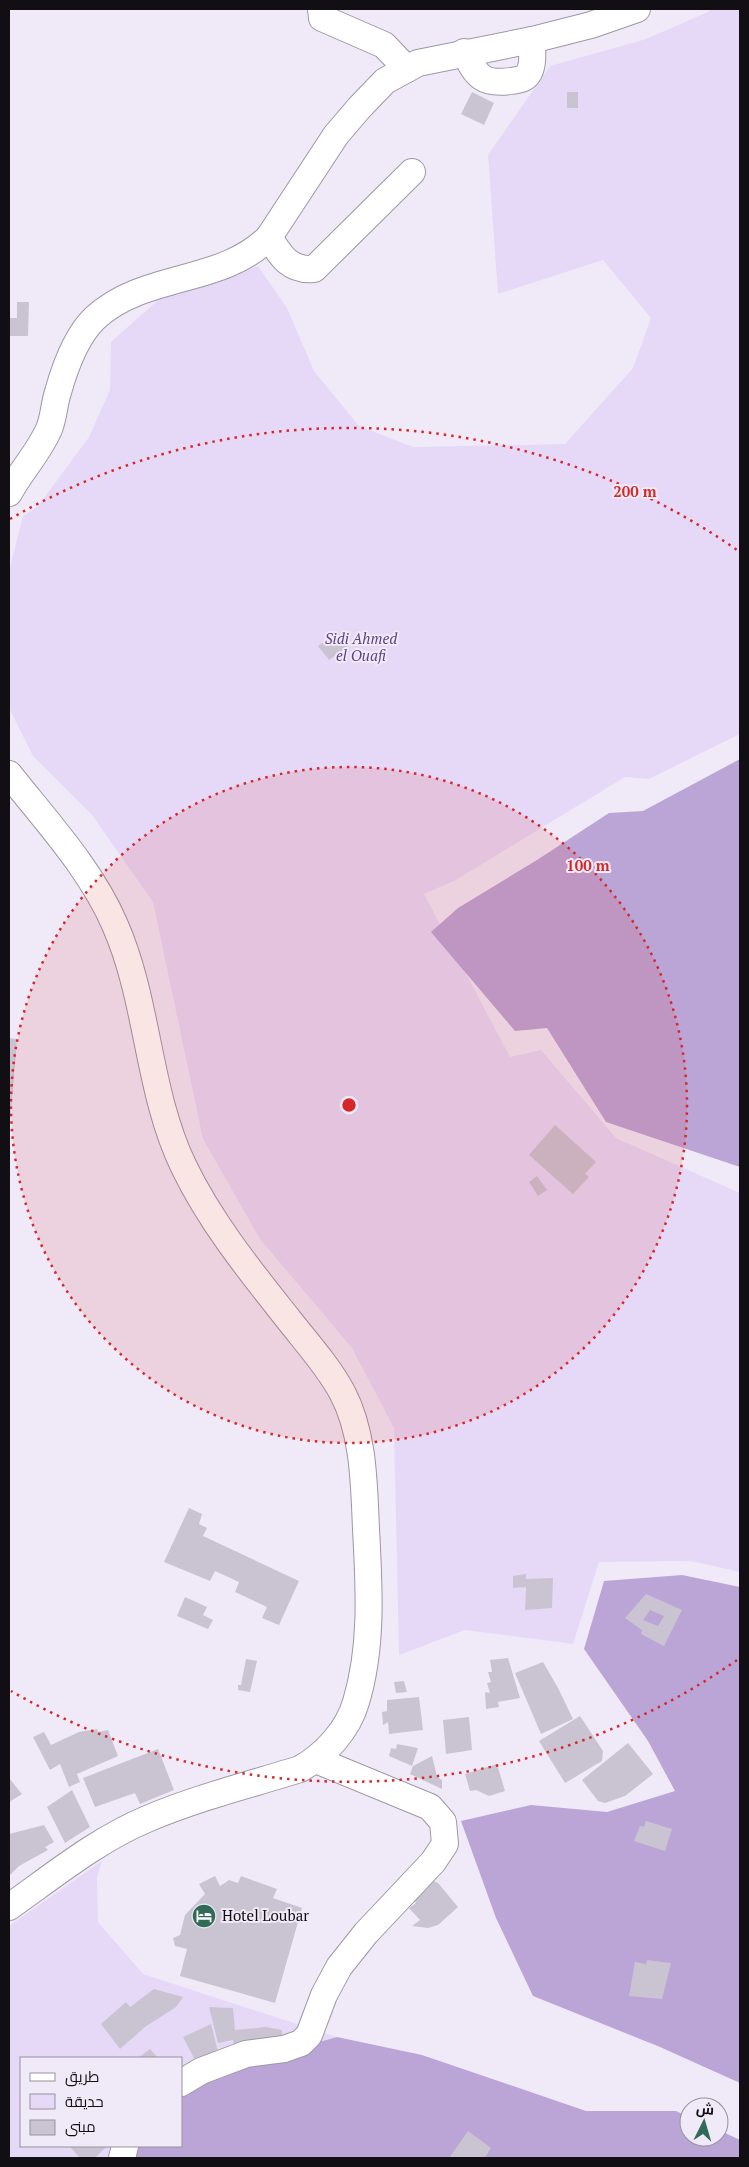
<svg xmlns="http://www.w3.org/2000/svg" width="749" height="2167" font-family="'PT Serif',Cairo,serif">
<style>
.green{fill:#e6d9f8}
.forest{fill:#bba5d7}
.building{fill:#cac4d2;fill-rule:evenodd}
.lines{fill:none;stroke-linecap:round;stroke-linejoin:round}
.minor-casing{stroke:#9d97a5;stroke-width:28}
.minor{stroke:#fff;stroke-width:26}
.ring{fill:none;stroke:#d62828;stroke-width:2.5;stroke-dasharray:2.5 5}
.labels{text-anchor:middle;stroke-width:4;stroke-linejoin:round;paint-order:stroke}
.park-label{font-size:15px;font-style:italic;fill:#604281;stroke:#f0eaf8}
.poi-label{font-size:15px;fill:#110f14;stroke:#f0eaf8;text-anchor:start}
.centre{fill:#d62828;stroke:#f0eaf8;stroke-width:2.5}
.ring-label{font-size:15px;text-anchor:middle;font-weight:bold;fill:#d62828;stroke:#f0eaf8;stroke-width:4;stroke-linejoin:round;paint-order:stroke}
</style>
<rect width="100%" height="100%" fill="#f0eaf8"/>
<g class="green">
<polygon points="711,9 740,9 740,734 649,779 625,777 456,880 424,894 510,1057 541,1050 616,1138 740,1193 740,1572 691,1561 599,1562 573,1644 465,1630 399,1655 394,1428 352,1348 260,1239 203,1139 153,902 92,815 33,756 9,708 9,571 23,516 38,506 89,437 110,390 111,342 158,300 258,266 287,308 314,371 359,426 413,447 565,444 633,368 651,318 603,260 498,294 488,155 550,66 646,39 708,12"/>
<polygon points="102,1861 97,1877 98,1922 143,1974 337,2037 223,2069 181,2095 181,2058 21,2058 21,2146 137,2146 134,2158 9,2158 9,1926"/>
</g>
<g class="forest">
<polygon points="740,759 740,1167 606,1122 547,1028 515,1031 431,932 458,908 537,860 609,813 643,811"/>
<polygon points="682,1575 740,1587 740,2083 660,2047 533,1996 496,1918 461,1821 531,1805 607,1812 675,1791 648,1741 584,1649 604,1581"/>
<polygon points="337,2037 422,2055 586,2111 676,2111 689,2117 689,2137 719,2137 719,2130 740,2140 740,2158 134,2158 137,2146 181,2146 181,2095 223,2069"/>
</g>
<g class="building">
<polygon points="472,92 494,103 484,125 461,114"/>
<rect x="567" y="92" width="11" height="16"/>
<polygon points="17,302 29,302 28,336 9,336 9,318 17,318"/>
<polygon points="338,632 348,646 329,660 318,646"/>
<polygon points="9,1038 17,1039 10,1122 9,1122"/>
<polygon points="555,1125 596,1162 585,1174 589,1177 573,1194 529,1155"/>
<polygon points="537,1176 547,1190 538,1196 529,1182"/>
<polygon points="189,1508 202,1514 199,1524 207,1528 203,1536 299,1581 279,1625 262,1618 267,1607 235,1592 239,1582 215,1571 210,1581 164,1562"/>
<polygon points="526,1574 526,1579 553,1578 552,1608 525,1610 526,1587 513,1588 513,1576"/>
<path d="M 646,1594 L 682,1610 L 664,1646 L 641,1634 L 642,1630 L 625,1618 ZM 650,1610 L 664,1616 L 658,1626 L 643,1620 Z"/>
<polygon points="185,1597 207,1607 203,1615 213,1620 208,1629 177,1616"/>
<polygon points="508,1658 520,1698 498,1702 499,1707 486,1709 485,1692 490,1693 487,1683 491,1682 488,1672 492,1672 490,1660"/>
<polygon points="246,1659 257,1661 250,1692 238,1690 238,1685 241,1685"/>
<polygon points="543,1662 558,1688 573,1719 541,1734 515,1673"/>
<polygon points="404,1681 407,1692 396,1693 394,1682"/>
<polygon points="419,1697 423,1730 389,1734 388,1722 383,1725 382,1712 387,1711 387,1700"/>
<polygon points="580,1716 603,1751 602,1761 565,1783 539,1741"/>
<polygon points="469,1717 472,1750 446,1754 443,1720"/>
<polygon points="97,1729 98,1732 108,1730 118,1756 77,1774 80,1782 69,1787 60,1764 50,1770 33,1737 44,1732 51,1745 79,1732"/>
<polygon points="628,1743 653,1774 625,1796 605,1803 598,1801 582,1780"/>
<polygon points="397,1744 418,1748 412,1766 389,1756 391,1748 396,1749"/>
<polygon points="158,1749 174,1790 140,1804 135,1793 95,1807 83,1778"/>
<polygon points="432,1756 437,1777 442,1780 442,1789 410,1774 413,1766"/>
<polygon points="497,1764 505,1791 489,1796 476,1790 470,1791 465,1774"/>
<polygon points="9,1778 22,1794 9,1802"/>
<polygon points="72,1790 90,1827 65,1843 47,1807"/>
<polygon points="646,1821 672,1829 665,1851 634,1841 640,1826 644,1827"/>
<polygon points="44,1825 54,1842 45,1847 48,1850 19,1866 9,1876 9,1834"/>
<polygon points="215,1876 220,1886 229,1880 238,1883 241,1876 277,1889 273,1898 302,1908 275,2003 180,1976 187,1949 175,1946 173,1938 180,1935 185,1915 205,1894 199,1884"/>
<polygon points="428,1879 438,1883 458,1907 438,1925 428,1928 412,1926 420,1920 409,1908 416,1903 410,1894"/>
<polygon points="647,1960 671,1963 662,1999 629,1996 635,1962 646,1964"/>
<polygon points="154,1989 183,1997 176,2007 145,2027 120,2049 101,2024 126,2002 130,2007"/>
<polygon points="209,2007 233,2008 235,2030 266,2027 282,2030 282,2048 235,2053 233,2040 218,2043"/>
<polygon points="211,2024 218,2052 196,2062 183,2037"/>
<polygon points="150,2049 158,2058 138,2058"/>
<polygon points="468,2131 491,2148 485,2158 449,2158"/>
<polygon points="72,2146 107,2146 95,2158 80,2158 71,2148"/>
</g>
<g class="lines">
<g class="minor-casing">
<g id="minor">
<polyline points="321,9 322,18 384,45 407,69"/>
<path d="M 464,52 C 477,76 482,85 511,81 C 517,80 524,80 528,74 C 534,66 532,50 532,40"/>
<path d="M 269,237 C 280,255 289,271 314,269 L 412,172"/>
<path d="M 9,493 C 21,471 39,452 49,429 C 54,417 54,404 58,392 C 65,367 76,336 95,318 C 145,272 222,285 269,237 L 336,135 L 359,108 L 385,81 L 418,63 L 532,40 L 591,25 L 637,9"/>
<path d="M 9,774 C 46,821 91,869 115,925 C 149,1002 147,1091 184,1167 C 211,1223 251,1272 289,1320 C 307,1343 328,1366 342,1392 C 364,1433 364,1484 366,1529 C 369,1586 373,1646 356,1702 C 348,1730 325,1755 300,1769 C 249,1785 196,1798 147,1819 C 97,1840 53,1876 9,1907"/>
<polyline points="181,2083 201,2071 246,2054 284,2049 301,2043 309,2035 324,1995 339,1967 366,1933 433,1862 445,1844 443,1822 430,1807 316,1760"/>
<polyline points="122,2158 125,2146"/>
</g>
</g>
<use href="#minor" class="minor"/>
</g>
<circle cx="349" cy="1105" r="338" fill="#d62828" fill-opacity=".12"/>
<g class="ring">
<circle cx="349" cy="1105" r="338"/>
<path d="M737 1660A677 677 0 0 1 11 1691M10 519A677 677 0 0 1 737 550"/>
</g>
<defs>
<g id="hotel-disc" transform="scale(1.25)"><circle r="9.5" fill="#2f6b57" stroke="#f0eaf8"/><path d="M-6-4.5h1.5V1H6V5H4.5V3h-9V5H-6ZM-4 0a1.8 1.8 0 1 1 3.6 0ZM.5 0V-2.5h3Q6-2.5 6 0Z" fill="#fff"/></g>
</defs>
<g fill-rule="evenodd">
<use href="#hotel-disc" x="204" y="1916"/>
</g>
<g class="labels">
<g class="park-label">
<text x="361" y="644">Sidi Ahmed<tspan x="361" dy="17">el Ouafi</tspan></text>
</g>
<g class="poi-label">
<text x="222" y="1921">Hotel Loubar</text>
</g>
</g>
<circle cx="349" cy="1105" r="8" class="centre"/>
<g class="ring-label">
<text x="635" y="497">200 m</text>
<text x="588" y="871">100 m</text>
</g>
<rect width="749" height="2167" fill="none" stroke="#110f14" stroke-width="20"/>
<rect x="20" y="2057" width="162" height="90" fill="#f0eaf8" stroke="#97929d"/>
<rect x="30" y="2073" width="25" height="8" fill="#ffffff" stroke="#97929d"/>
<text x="65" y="2082" font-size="15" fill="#110f14">طريق</text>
<rect x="30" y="2094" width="25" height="15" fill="#e6d9f8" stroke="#97929d"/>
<text x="65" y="2107" font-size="15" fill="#110f14">حديقة</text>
<rect x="30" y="2120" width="25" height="15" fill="#cac4d2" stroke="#97929d"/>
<text x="65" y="2132" font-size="15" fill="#110f14">مبنى</text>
<g transform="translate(704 2122) rotate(5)"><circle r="24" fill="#f0eaf8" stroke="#97929d"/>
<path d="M0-4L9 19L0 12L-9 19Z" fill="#2f6b57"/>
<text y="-8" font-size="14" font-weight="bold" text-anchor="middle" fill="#110f14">ش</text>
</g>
</svg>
